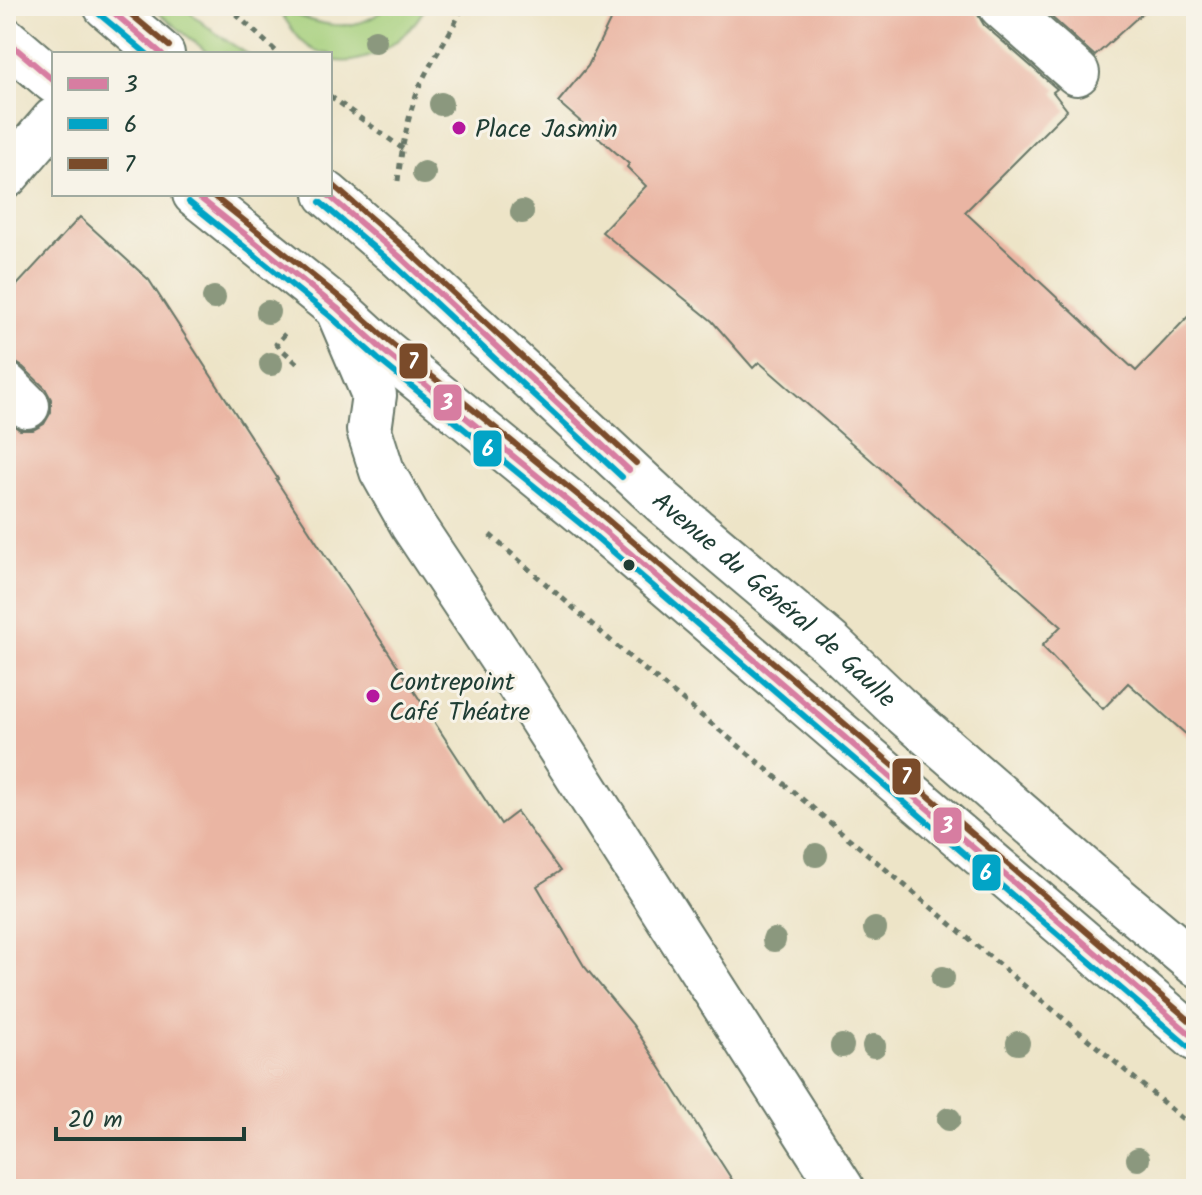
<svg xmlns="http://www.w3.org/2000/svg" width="1202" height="1195" font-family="Kalam,sans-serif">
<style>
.green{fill:#a5cf7b;stroke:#628658;stroke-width:2}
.building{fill:#eab5a3}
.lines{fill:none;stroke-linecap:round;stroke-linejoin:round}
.minor-casing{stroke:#677767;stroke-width:48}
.major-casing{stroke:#677767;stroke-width:48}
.path{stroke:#677767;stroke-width:5;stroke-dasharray:6 6;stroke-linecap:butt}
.minor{stroke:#fff;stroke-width:44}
.major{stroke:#fff;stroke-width:44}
.bus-1-casing{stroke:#f7f3e8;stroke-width:12}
.bus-2-casing{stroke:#f7f3e8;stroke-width:12}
.bus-3-casing{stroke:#f7f3e8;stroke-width:12}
.bus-1{stroke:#d77da1;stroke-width:6}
.bus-2{stroke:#02a4c6;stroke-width:6}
.bus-3{stroke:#7a4b2a;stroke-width:6}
.tree{fill:#8b987e}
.poi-dot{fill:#b5179e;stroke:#f7f3e8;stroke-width:3}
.bus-dot{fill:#1f3d34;stroke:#f7f3e8;stroke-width:3}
.labels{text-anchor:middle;stroke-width:6;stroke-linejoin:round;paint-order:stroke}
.poi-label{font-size:26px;fill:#1f3d34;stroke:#f7f3e8;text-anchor:start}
.street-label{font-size:26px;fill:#1f3d34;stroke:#f7f3e8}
.line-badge{stroke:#f7f3e8;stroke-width:3}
.badge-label{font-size:22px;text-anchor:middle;font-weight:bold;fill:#fff}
</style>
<rect width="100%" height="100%" fill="#f7f3e8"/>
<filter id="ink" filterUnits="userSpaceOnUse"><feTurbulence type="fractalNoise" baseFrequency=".0125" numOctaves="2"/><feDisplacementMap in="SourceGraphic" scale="16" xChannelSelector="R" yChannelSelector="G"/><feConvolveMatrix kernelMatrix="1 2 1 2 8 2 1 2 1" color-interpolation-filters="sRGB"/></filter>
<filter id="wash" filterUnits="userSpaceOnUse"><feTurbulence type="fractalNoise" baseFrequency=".006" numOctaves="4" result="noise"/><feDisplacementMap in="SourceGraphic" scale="32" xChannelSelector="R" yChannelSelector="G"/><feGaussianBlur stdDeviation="1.8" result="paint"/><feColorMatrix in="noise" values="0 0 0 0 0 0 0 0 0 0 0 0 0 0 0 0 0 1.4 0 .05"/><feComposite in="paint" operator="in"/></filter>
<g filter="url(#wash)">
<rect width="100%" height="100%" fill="#ede4c7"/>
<g class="green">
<path d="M 150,6 L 183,6 C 203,25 224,40 248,54 L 210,54 Z"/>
<path d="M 387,6 L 426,6 C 408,39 369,68 330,60 L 330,54 C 304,54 291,27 277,7 C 312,24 356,38 387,6 Z"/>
</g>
<g id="blocks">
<g class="building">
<polygon points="617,6 977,6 978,15 984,25 1057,89 1053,92 1067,110 965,212 1136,371 1196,308 1196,743 1128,683 1103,709 1042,646 1061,626 759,362 753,368 712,321 602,232 646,186 627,167 629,164 558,102 588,66"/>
<polygon points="1039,6 1150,6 1095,56"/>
<polygon points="80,217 149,280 278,479 276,480 501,824 517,812 560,871 537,886 584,966 633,1025 738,1189 6,1189 6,420 20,430 33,430 44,424 51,412 51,399 45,388 23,367 13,361 6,361 6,297"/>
</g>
</g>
</g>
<g filter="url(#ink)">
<use href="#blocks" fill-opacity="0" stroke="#677767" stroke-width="2"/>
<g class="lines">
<g class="minor-casing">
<g id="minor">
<polyline points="1001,6 1077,73"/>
<polyline points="6,176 54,120"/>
<polyline points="337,308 374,395 369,430 382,471 412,524 518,683 842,1189"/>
<polyline points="6,385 27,406"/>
</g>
</g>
<g class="major-casing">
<g id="major">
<polyline points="106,6 162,54"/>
<polyline points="6,40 54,81"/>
<polyline points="195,194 337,308 384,351 588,517 1196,1039"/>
<path id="s1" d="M 327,194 L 399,256 L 664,503 L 830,643 L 896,706 L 1104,887 L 1196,964"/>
</g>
</g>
<g class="path">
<polyline points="227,6 279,54"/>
<polyline points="330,96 403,149"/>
<path d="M 398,181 C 401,152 407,121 416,95 C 428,63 450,37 463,6"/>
<polyline points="285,334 276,344 300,366"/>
<polyline points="490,535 634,661 739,746 1196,1130"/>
</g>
<use href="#minor" class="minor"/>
<use href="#major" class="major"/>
<g class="bus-1-casing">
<g id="bus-1">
<polyline points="106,6 162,54"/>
<polyline points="6,40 54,81"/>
<polyline points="195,194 337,308 384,351 588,517 1196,1039"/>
<polyline points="327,194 399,256 629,470"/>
</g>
</g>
<g class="bus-2-casing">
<g id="bus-2">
<polyline points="99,14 147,54"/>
<polyline points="189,202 330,316 378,359 582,525 1189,1047"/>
<polyline points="320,202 392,263 622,477"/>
</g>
</g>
<g class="bus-3-casing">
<g id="bus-3">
<polyline points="121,6 169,46"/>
<polyline points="334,186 406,249 636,463"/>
<polyline points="211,194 343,300 391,343 595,509 1196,1026"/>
</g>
</g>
<use href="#bus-1" class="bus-1"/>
<use href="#bus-2" class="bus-2"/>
<use href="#bus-3" class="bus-3"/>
</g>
<g class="tree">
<circle cx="375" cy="41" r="12"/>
<circle cx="441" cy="104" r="12"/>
<circle cx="424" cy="173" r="12"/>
<circle cx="522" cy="212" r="12"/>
<circle cx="214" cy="298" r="12"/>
<circle cx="268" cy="312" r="12"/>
<circle cx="271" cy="364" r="12"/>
<circle cx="816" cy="855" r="12"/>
<circle cx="875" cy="929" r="12"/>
<circle cx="774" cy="940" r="12"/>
<circle cx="943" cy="978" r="12"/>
<circle cx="1018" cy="1043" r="12"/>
<circle cx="842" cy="1046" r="12"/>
<circle cx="874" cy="1046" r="12"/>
<circle cx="949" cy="1119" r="12"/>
<circle cx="1138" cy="1159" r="12"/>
</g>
</g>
<g class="poi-dot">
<circle cx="459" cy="128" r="8"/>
<circle cx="373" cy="696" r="8"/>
</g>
<circle class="bus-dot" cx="629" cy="565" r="7"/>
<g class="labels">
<g class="poi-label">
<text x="475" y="137">Place Jasmin</text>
<text x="389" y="690">Contrepoint<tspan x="389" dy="30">Café Théatre</tspan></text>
</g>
<g class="street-label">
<text dy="9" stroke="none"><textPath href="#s1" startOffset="604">Avenue du Général de Gaulle</textPath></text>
</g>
</g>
<g class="line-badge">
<rect x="398" y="342" width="31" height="38" rx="8" fill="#7a4b2a"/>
<rect x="432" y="383" width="31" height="39" rx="8" fill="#d77da1"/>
<rect x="472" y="429" width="31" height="39" rx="8" fill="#02a4c6"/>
<rect x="891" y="757" width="31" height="39" rx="8" fill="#7a4b2a"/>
<rect x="932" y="806" width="31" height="39" rx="8" fill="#d77da1"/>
<rect x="971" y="853" width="31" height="39" rx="8" fill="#02a4c6"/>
</g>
<g class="badge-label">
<text x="413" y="369">7</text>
<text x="447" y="410">3</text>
<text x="488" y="456">6</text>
<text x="906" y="784">7</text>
<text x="947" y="833">3</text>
<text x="986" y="880">6</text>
</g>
<rect width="1202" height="1195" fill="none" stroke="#f7f3e8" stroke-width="32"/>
<rect x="52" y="52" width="280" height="144" fill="#f7f3e8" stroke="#a1aaa0" stroke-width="2"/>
<rect x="68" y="78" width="40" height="12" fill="#d77da1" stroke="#a1aaa0" stroke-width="2"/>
<text x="124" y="92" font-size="24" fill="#1f3d34">3</text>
<rect x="68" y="118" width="40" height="12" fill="#02a4c6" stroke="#a1aaa0" stroke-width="2"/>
<text x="124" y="132" font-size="24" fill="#1f3d34">6</text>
<rect x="68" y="158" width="40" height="12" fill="#7a4b2a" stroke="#a1aaa0" stroke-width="2"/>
<text x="124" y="172" font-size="24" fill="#1f3d34">7</text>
<path d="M56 1127v12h188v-12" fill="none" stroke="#1f3d34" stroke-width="4"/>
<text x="68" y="1127" font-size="24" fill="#1f3d34" stroke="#f7f3e8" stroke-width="6" paint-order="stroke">20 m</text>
</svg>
